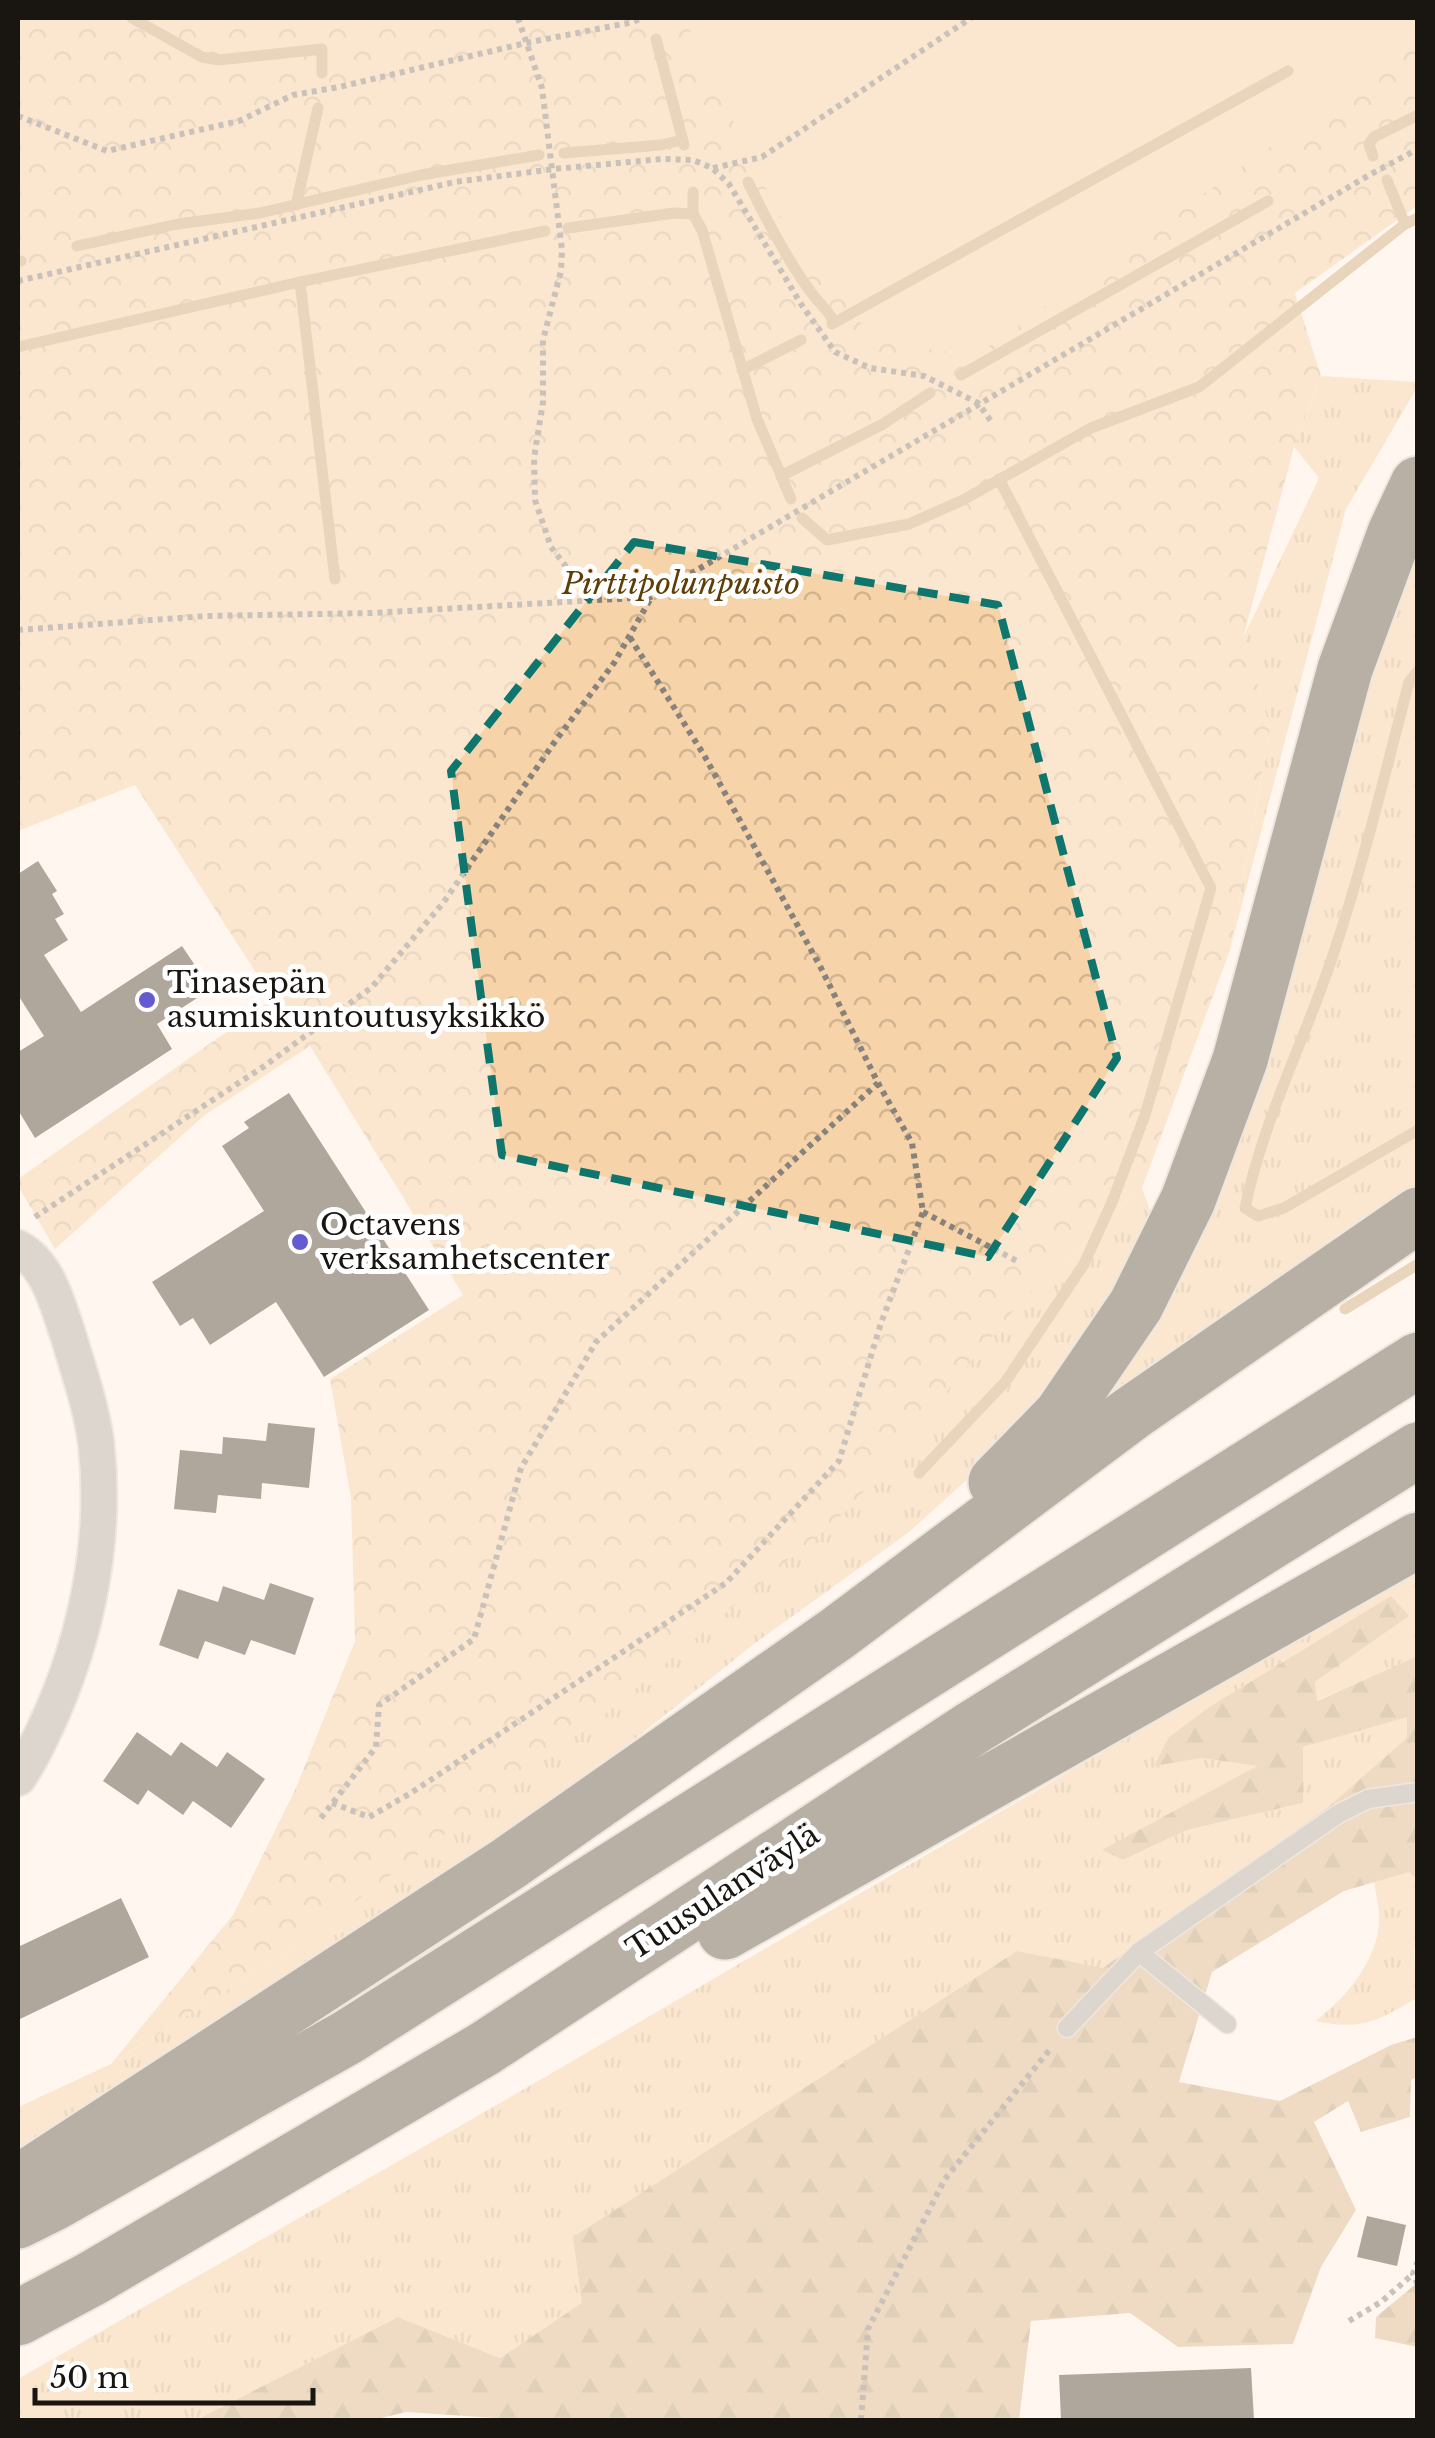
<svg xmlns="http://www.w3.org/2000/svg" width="1435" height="2438" font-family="'Libre Baskerville',serif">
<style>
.grass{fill:url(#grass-tufts)}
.forest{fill:url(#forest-firs)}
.park{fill:url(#park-crowns)}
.pitch{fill:#f6d3a8}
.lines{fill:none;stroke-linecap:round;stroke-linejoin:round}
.stream{stroke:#ccaa7f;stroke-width:11}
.building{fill:#4f4539}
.service-casing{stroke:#dad3cb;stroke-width:21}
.minor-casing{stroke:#dad3cb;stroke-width:39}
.motorway-casing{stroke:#dad3cb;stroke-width:59}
.path{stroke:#87827b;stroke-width:6;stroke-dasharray:5 5;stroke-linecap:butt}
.service{stroke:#b2ada7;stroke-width:18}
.minor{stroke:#b2ada7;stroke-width:35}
.motorway{stroke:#62584c;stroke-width:55}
.marked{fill:none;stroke:#0f766e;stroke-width:8;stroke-dasharray:20 12;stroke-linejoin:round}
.poi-dot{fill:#665ad3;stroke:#fff;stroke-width:4}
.labels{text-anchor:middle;stroke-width:10;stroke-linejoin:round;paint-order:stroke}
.park-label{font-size:30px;font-style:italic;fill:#5f3e06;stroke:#fff}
.poi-label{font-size:30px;fill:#191510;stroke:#fff;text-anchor:start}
.street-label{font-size:30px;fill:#191510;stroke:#fff}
</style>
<defs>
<pattern id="grass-tufts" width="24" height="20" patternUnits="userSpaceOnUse" patternTransform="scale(2.5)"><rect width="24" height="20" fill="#f6d3a8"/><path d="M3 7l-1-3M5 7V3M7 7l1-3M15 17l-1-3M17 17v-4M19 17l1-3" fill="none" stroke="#d2b490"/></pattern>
<pattern id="forest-firs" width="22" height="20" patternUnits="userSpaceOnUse" patternTransform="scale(2.5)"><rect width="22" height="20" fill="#dbb98e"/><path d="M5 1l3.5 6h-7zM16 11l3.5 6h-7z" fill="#bb9e79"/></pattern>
<pattern id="park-crowns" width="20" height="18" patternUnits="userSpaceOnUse" patternTransform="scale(2.5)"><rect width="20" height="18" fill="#f6d3a8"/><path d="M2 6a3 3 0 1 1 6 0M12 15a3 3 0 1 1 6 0" fill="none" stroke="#d2b490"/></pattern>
</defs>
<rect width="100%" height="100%" fill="#fff7ef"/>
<g class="grass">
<polygon points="1321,376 1417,382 1417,388 1346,509 1230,950 1270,730 1244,636 1319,478 1294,447"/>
<polygon points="1417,535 1417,1202 1103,1413 1193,1237 1371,666"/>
<polygon points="1142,1188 1153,1218 1080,1353 970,1477 908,1533 754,1644 525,1827 18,2169 18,2107 111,2064 295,1947 1019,1304"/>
<polygon points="1417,1569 1417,1656 1316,1701 1315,1682 1409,1616 1201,1758 1258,1766 1103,1850 1123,1860 1187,1830 1303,1803 1303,1747 1408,1716 1408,1738 1328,1807 1103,1969 1017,1951 574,2237 583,2303 500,2358 398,2317 196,2420 18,2420 18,2379 526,2088"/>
<path d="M 1409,1871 L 1417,1879 L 1418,1945 L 1414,1950 L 1417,1998 C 1377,2021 1363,2031 1315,2021 C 1345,1999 1377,1961 1379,1922 C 1380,1910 1376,1895 1374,1882 Z"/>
</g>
<g class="forest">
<polygon points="1391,1596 1409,1616 1315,1682 1317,1701 1417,1656 1417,1879 1409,1872 1344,1891 1212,1972 1179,2082 1280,2101 1391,2045 1417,2037 1417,2077 1411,2080 1410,2117 1361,2132 1348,2101 1314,2122 1356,2210 1321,2267 1293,2344 1178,2347 1130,2313 1031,2321 1019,2420 523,2420 406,2412 373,2420 196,2420 398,2317 500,2358 582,2303 573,2237 1017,1951 1103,1968 1328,1807 1407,1738 1407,1717 1303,1747 1303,1803 1187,1830 1123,1860 1102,1850 1257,1766 1201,1758 1154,1766 1169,1737 1211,1706"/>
<polygon points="1417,2283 1417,2347 1375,2338 1376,2317"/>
</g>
<polygon class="park" points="18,18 1417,18 1417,206 1295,293 1321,376 1294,447 1244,635 1270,730 1230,950 1142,1188 1019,1304 851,1507 614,1707 295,1947 111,2064 233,1915 295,1790 355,1641 351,1498 330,1379 463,1295 310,1046 205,1115 55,1249 18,1186 18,1179 273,999 135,785 18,831"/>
<polygon class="pitch" points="684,18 1417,18 1418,42 975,356 875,341 777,212"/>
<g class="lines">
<g class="stream">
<polyline points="132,18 202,57 219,60 322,49 322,73"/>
<polyline points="656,39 684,145"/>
<polyline points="564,153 661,145 682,140"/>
<polyline points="1373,156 1369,144 1374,137 1418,115"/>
<polyline points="1387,180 1405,224"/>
<path d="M 748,182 C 766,219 786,258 810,291 C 818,302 828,310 834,322"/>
<polyline points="296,205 318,108"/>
<polyline points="693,214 693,192"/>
<polyline points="568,228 674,213 693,214 702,230 757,419 791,499"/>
<polyline points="77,246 178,224 260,213 421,175 539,155"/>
<polyline points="18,261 21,261"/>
<polyline points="300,282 335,579"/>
<polyline points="832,324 1288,71"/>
<polyline points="18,347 300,282 545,231"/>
<polyline points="742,370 801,340"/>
<polyline points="961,375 1268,201"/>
<polyline points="781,476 883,424 930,393"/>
<polyline points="802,518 827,540 909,524 963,500 1091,428 1199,387 1405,224 1418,218"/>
<path d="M 1418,671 L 1409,682 C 1385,773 1363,866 1333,955 C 1305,1040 1263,1120 1245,1208 L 1258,1216 L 1284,1208 L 1418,1130"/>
<polyline points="1345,1309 1418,1264"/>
<polyline points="919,1473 1006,1381 1084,1264 1112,1202 1145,1115 1211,888 999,479"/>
</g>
</g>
<g class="building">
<polygon points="38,861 57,891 52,894 64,914 55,919 68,940 44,955 81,1012 182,946 211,989 157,1024 172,1049 35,1138 18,1110 18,1052 44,1036 18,995 18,874"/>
<polygon points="289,1093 429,1310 324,1377 276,1302 210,1345 193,1318 180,1326 152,1282 264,1211 222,1146 249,1128 244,1122"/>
<polygon points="268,1423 315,1428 309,1488 262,1483 261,1499 218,1495 216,1513 174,1509 180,1450 222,1454 223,1437 266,1441"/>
<polygon points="270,1583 314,1598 295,1655 251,1640 245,1655 205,1641 198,1659 159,1645 178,1589 218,1602 223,1586 264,1600"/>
<polygon points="137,1732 171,1756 181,1742 217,1767 227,1752 265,1779 231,1828 193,1801 183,1815 148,1790 138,1805 103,1781"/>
<polygon points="121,1898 149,1957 18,2020 18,1947"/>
<polygon points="1367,2216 1406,2225 1397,2266 1357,2257"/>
<polygon points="1251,2368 1254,2420 1061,2420 1059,2375"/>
</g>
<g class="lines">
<g class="service-casing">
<g id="service">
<polyline points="1139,1952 1227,2024"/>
<polyline points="1067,2028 1139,1952 1338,1814 1368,1799 1418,1792"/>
</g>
</g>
<g class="minor-casing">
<path id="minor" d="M 18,1248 C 49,1265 58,1306 69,1338 C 79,1372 91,1406 96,1442 C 107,1538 87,1637 47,1724 C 38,1743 30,1761 18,1778"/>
</g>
<g class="motorway-casing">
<g id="motorway">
<polyline points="996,1482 1061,1415 1136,1305 1188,1200 1240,1060 1345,669 1395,533 1418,484"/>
<polyline points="725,1932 1418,1540"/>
<polyline points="18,2183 508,1864 838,1633 1132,1413 1418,1215"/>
<polyline points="18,2221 52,2204 348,2037 1418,1360"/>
<polyline points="18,2318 91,2279 484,2049 974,1727 1418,1450"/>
</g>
</g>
<g class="path">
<polyline points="518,18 542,88 562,250 561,271 543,340 543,402 534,458 535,500 551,547 591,599"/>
<polyline points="18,116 107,151 239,121 293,95 339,87 526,43 633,22 642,18"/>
<polyline points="713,168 762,157 971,18"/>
<polyline points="18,281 455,182 554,169 662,159 693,160 712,168 729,184 801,304 835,352 870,368 924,376 978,403 993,424"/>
<polyline points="18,630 206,616 372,613 651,597 1371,174 1418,149"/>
<polyline points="923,1212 1017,1261"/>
<polyline points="35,1217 263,1067 372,987 443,903 556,740 614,663 651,598"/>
<polyline points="332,1803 369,1817 411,1793 726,1583 839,1461 881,1323 923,1212 912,1143 878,1083 821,968 704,755 629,636"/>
<polyline points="321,1818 376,1747 379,1705 474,1639 521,1468 596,1342 878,1083"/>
<polyline points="1418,2261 1413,2274 1418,2285"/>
<polyline points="1349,2321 1381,2302 1413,2274"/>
<polyline points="861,2420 868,2329 945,2179 1051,2048"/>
</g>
<use href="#service" class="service"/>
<use href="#minor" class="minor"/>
<use href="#motorway" class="motorway"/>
</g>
<path d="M0 0H1435V2438H0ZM 634,542 L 998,605 L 1117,1058 L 988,1257 L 502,1155 L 451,771 Z" fill="#fff7ef" fill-opacity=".55" fill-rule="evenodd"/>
<path class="marked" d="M 634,542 L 998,605 L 1117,1058 L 988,1257 L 502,1155 L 451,771 Z"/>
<g class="poi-dot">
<circle cx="147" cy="1000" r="10"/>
<circle cx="300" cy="1242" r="10"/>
</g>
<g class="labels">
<g class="park-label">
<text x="681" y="594">Pirttipolunpuisto</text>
</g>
<g class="poi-label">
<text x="167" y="993">Tinasepän<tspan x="167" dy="34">asumiskuntoutusyksikkö</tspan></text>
<text x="320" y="1235">Octavens<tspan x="320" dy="34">verksamhetscenter</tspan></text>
</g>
<g class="street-label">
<text transform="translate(723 1892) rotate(-33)" y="10">Tuusulanväylä</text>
</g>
</g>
<rect width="1435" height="2438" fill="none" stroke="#191510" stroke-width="40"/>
<path d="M35 2388v15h278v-15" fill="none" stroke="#191510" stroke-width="5"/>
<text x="50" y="2388" font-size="30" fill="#191510" stroke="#ffffff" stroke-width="8" paint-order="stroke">50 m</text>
</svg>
